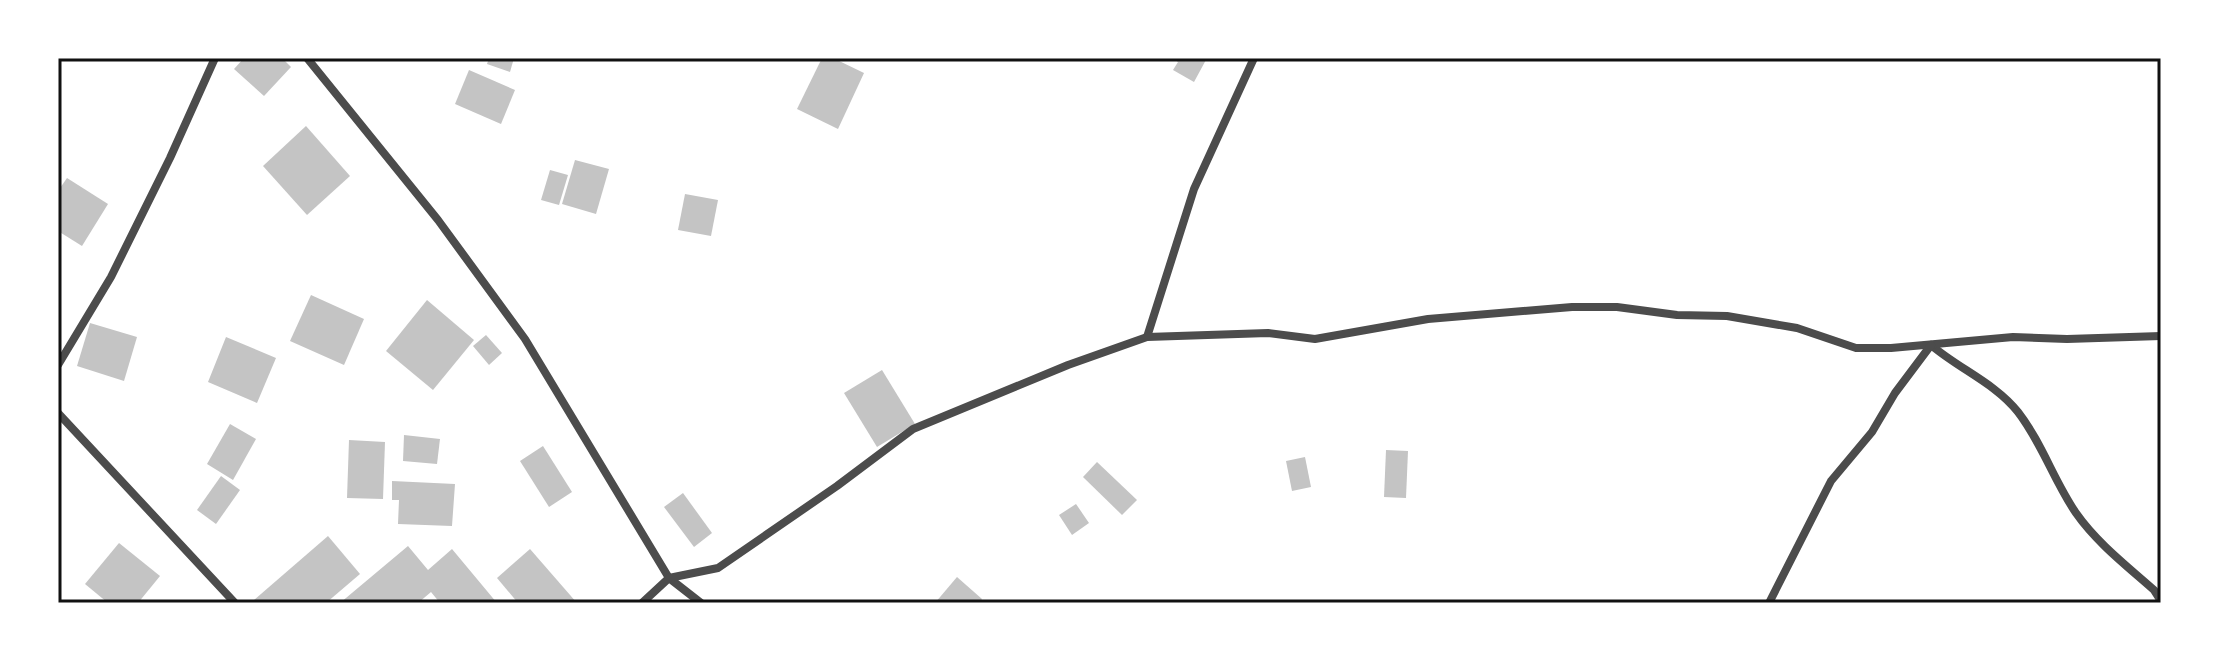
<svg xmlns="http://www.w3.org/2000/svg" width="2219" height="661" font-family="Helvetica,sans-serif">
<style>
.building{fill:#c4c4c4}
.lines{fill:none;stroke-linecap:round;stroke-linejoin:round}
.minor{stroke:#4c4c4c;stroke-width:8}
.neatline{fill:none;stroke:#111;stroke-width:3}
</style>
<rect width="100%" height="100%" fill="#fff"/>
<g class="building">
<polygon points="244,58 282,58 291,67 264,96 234,69"/>
<polygon points="489,58 514,58 510,72 487,64"/>
<polygon points="822,58 833,58 864,73 838,129 797,109"/>
<polygon points="1172,58 1207,58 1194,82 1173,70 1178,62"/>
<polygon points="469,70 515,90 501,124 455,104"/>
<polygon points="306,126 350,176 307,215 263,166"/>
<polygon points="575,160 609,169 596,214 562,204"/>
<polygon points="550,170 568,175 559,205 541,200"/>
<polygon points="67,178 108,204 82,246 58,231 58,191"/>
<polygon points="685,194 718,200 711,236 678,230"/>
<polygon points="311,295 364,319 344,365 290,341"/>
<polygon points="427,300 474,340 433,390 386,351"/>
<polygon points="90,323 137,337 124,381 77,366"/>
<polygon points="486,335 502,353 489,365 473,346"/>
<polygon points="226,337 276,358 257,403 208,382"/>
<polygon points="882,370 915,424 877,447 844,393"/>
<polygon points="230,424 256,439 233,480 207,464"/>
<polygon points="404,435 440,439 437,464 403,461"/>
<polygon points="349,440 385,442 383,499 347,498"/>
<polygon points="543,446 572,492 549,507 520,461"/>
<polygon points="1386,450 1408,451 1406,498 1384,497"/>
<polygon points="1305,457 1311,487 1292,491 1286,461"/>
<polygon points="1097,462 1137,500 1122,515 1083,477"/>
<polygon points="221,476 240,490 216,524 197,510"/>
<polygon points="392,481 455,484 452,526 398,524 399,500 392,500"/>
<polygon points="683,493 712,533 694,547 664,507"/>
<polygon points="1076,504 1089,523 1072,535 1059,515"/>
<polygon points="328,536 360,574 326,603 257,603 254,600"/>
<polygon points="119,543 160,576 138,603 108,603 85,584"/>
<polygon points="408,546 428,570 452,549 497,603 440,603 431,592 418,603 340,603"/>
<polygon points="530,549 577,603 518,603 497,578"/>
<polygon points="957,577 982,599 979,603 935,603"/>
</g>
<g class="lines">
<g class="minor">
<polyline points="307,58 438,220 525,339 669,578 701,603"/>
<polyline points="1147,337 1194,189 1254,58"/>
<path d="M 1931,345 C 1959,369 1995,383 2018,412 C 2042,443 2054,481 2076,513 C 2097,543 2127,566 2154,590 L 2161,601"/>
<polyline points="58,365 111,277 170,158 215,58"/>
<polyline points="58,413 235,603"/>
<polyline points="642,603 669,578 718,568 837,486 913,429 1068,365 1147,337 1268,333 1315,339 1428,319 1572,307 1617,307 1677,315 1727,316 1797,328 1856,348 1891,348 2013,337 2067,339 2161,336"/>
<polyline points="1769,603 1831,481 1872,432 1895,393 1931,345"/>
</g>
</g>
<rect width="2219" height="661" fill="none" stroke="#ffffff" stroke-width="120"/>
<rect x="60" y="60" width="2099" height="541" class="neatline"/>
</svg>
